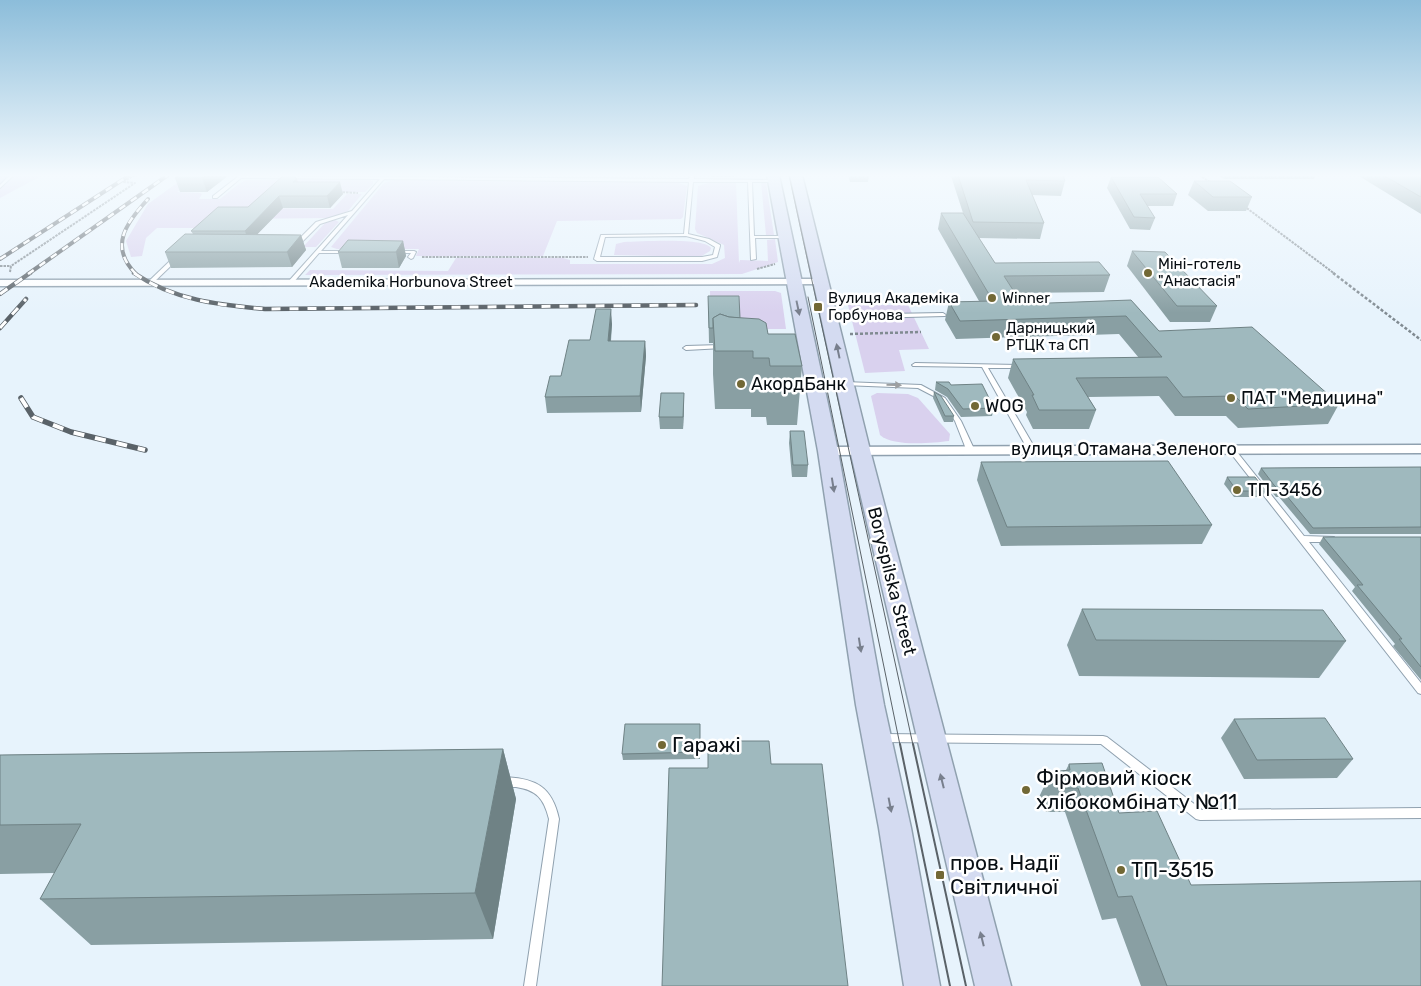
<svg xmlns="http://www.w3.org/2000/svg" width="1421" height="986" font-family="Rubik,sans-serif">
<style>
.green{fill:#d9d1ee}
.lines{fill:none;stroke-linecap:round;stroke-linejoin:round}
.lane-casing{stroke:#90a1af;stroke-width:2}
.street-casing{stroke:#90a1af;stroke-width:3}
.secondary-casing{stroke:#90a1af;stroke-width:3}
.path-far1{stroke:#808a91;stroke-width:2;stroke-dasharray:2.5 1;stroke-linecap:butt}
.path{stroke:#808a91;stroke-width:2.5;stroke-dasharray:3 2;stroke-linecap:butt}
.lane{fill:#fff;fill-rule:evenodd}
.street{fill:#fff;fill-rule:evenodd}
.secondary{fill:#d4dbf1;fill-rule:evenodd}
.tram-far1{stroke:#5a6268;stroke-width:1}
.tram{stroke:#5a6268;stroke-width:2}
.rail-far2-casing{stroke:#5a6268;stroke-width:4}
.rail-far1-casing{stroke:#5a6268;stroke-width:4.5}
.rail-casing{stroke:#5a6268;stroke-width:5.5}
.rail-far2{stroke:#fff;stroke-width:2.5;stroke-dasharray:7;stroke-linecap:butt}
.rail-far1{stroke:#fff;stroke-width:3;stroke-dasharray:9;stroke-linecap:butt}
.rail{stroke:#fff;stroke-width:4;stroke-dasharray:11;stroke-linecap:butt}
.wall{fill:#899fa3}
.shaded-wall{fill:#6f8285}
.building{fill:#9fb9be;stroke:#6f8285}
.oneway{fill:#787f8d}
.oneway2{fill:#9c9fa1}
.poi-dot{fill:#726835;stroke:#fff;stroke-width:2}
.labels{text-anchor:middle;stroke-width:5;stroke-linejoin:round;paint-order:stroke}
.far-poi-label{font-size:15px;fill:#080e13;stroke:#fff;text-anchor:start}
.far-street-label{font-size:15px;fill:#080e13;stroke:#fff}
.poi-label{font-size:18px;fill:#080e13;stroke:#fff;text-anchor:start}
.street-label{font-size:18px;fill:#080e13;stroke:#fff}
.near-poi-label{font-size:21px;fill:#080e13;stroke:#fff;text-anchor:start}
</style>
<rect width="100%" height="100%" fill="#e7f3fc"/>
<g class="green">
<polygon points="0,175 43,175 0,198"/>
<polygon points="188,175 201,175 177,192 200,193 202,194 199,199 220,199 240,183 246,180 276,180 278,182 251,208 333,209 347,194 362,194 348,211 330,218 222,219 212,228 157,228 146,238 142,256 131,257 126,241 148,204"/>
<polygon points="299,179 365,179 373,181 373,184 365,192 279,192 293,181"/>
<polygon points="394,180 674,181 687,186 683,217 681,219 557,221 543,256 416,256 419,249 337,249 331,247 384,183"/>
<polygon points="761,182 766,182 774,235 766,235"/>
<polygon points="708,183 736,183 739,263 740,260 768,261 767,240 775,239 778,262 742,274 305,275 310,270 448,271 456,258 563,258 570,260 570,264 712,264 725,258 724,245 697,233 695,229 698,186"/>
<polygon points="335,220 339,222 316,247 303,247 325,223"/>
<path d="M 624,242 C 639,242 703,237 711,248 L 710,251 L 700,257 L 614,255 L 616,244 Z"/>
<polygon points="710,291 775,291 781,293 786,329 711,329"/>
<polygon points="848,305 908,305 929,349 899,350 905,371 865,373"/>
<path d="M 877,393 L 908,394 L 918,398 L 950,434 L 949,441 C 932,443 893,447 880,435 L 871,396 Z"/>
</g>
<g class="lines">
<g class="lane-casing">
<g id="lane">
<polygon points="10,175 14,175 0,188 0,185"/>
<path d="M 240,175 L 244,175 L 244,176 L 689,179 L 690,175 L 694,175 L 694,179 L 774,180 L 776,181 L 775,182 L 752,182 L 754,236 L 785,236 L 787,237 L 785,238 L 755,238 L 756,259 L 751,260 L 748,182 L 693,182 L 688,234 L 709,239 L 720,245 L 720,246 L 717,257 L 702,261 L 597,261 L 594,259 L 601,235 L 684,234 L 689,182 L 384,179 L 321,251 L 350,251 L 350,253 L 319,253 L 292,284 L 290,285 L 287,283 L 288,282 L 348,215 L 320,224 L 297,247 L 293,247 L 293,245 L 316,222 L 352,211 L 380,179 L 241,178 L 217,198 L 213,198 L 213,196 ZM 686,236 L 705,241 L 715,247 L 713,255 L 702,257 L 600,257 L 605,237 Z"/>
<polygon points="395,251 414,251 416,252 413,258 411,259 408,257 411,253 395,253"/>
<polygon points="174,257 179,258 152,284 148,284 148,282"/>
<polygon points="943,313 946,315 945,316 830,319 827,317 830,315"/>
<polygon points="721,345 724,347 723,348 686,350 683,348 686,346"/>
<polygon points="915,363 1022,365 1023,366 1020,368 988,368 1036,450 1034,452 1032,452 1028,450 982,367 913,366 912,365"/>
<polygon points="845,382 921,385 945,398 961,421 974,449 970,451 966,449 955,421 941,400 918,388 843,385 843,383"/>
<polygon points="1229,447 1233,447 1304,536 1334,537 1335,539 1334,541 1331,542 1309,542 1421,683 1421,694 1418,693 1229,451 1227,449"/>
<polygon points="881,734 1103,736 1107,737 1202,810 1421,808 1421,818 1200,820 1196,819 1101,744 881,742 877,741 876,738 877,735"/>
<path d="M 503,777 C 535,778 552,786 559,819 L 536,986 L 524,986 L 549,819 C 544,799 537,790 516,787 C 510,787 505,787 499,785 L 498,782 L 499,779 Z"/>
</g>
</g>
<g class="street-casing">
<g id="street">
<polygon points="821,279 826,282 825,284 0,286 0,280"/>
<polygon points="1421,445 1421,453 828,455 823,454 821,451 823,448 828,447"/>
</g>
</g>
<g class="secondary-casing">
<g id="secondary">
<polygon points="767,175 779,175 838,451 884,705 911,828 940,986 904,986 879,828 856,705 818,451"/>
<polygon points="790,175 802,175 870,450 1011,986 975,986 850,450"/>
</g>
</g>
<g class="path-far1">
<polyline points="1199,175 1210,182"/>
<polyline points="339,192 358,193"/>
<polyline points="1244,206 1335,274"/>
<polyline points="422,257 588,257"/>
<polyline points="0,266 11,266"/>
<polyline points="757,269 775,264"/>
<polyline points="10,272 11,266 135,183 123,182 135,175"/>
</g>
<g class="path">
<polyline points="1333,273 1421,340"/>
<polyline points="850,334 921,332"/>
</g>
<use href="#lane" class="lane"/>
<use href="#street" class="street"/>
<use href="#secondary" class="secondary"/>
<g class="tram-far1">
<polyline points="789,175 913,745"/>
<polyline points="808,297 900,745"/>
</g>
<g class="tram">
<polyline points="900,744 950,986"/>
<polyline points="913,744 966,986"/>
</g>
<g class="rail-far2-casing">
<g id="rail-far2">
<polyline points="0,259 130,175"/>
<polyline points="28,274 168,175"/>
<path d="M 136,274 C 108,246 127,222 148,199"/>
</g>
</g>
<g class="rail-far1-casing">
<g id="rail-far1">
<path d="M 134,273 C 173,300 219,305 265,309 L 696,305"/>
<polyline points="0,294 30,273"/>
<polyline points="0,328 26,299"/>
</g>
</g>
<g class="rail-casing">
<polyline id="rail" points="21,398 33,417 71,432 145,450"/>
</g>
<use href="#rail-far2" class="rail-far2"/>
<use href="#rail-far1" class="rail-far1"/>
<use href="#rail" class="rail"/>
</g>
<g class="wall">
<polygon points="229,175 207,192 180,192 175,178"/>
<rect x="711" y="175" width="23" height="2"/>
<polygon points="848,175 869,175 868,182 850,182"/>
<polygon points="951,175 1059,175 1065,181 1061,196 1032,195 1044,223 1040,239 979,238 995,263 1110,275 1104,292 1015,293 1022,304 1131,300 1159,331 1339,404 1328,424 1238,428 1226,416 1175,416 1159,396 1088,397 1096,410 1089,429 1033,429 1026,415 1027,412 1008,378 1013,359 1139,358 1119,334 956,339 945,320 949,302 979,301 938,229 941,213 963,213 951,176"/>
<polygon points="1218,175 1316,175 1314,179 1224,179"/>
<polygon points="1337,175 1421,175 1421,214 1359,176"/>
<polygon points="1111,177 1177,194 1173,206 1147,206 1155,218 1150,230 1130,229 1107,188"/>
<polygon points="297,179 298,182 343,194 330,208 283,208 257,234 301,235 306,250 292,267 171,268 165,252 193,234 191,231 248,207"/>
<polygon points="1194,181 1252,197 1246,211 1208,211 1188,195"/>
<polygon points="403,241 406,256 399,268 342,268 338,252"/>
<polygon points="1132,251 1217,306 1210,322 1170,322 1127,266"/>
<polygon points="708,296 740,318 768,334 802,366 797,425 767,425 766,417 751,417 751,409 715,409 713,374 713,343 709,343"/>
<polygon points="612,324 611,341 645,341 646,356 641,412 547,413 545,397 590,340"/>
<polygon points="936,382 951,385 994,408 992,416 961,417 947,397 935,390"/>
<polygon points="934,392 954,416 953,422 944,422 933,398"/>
<polygon points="684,405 683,429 660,429 659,417"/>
<polygon points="790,431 808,465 807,477 792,477 789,443"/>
<polygon points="981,462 1212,525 1202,544 1001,546 977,480"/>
<polygon points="1421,467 1421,534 1310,534 1279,497 1276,497 1271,491 1258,474 1261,468"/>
<polygon points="1227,477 1266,491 1262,497 1234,497 1224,484"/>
<polygon points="1323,537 1421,537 1421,680 1393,646 1395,644 1352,591 1355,587 1319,544"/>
<polygon points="1082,609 1346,641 1319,678 1079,676 1067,645"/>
<polygon points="1234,719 1353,759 1337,778 1244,779 1221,738"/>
<polygon points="700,724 700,759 623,760 622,754"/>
<polygon points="503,749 516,799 493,939 91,945 40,899 55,873 0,874 0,755"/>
<polygon points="1069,764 1191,885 1421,986 1141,986 1116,918 1102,920 1065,812 1046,812 1039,797 1051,772 1066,770"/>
</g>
<g class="shaded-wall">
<polygon points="207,175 229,175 207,192 202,178"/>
<polygon points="340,182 343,194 330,208 327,196"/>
<polygon points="279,196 283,208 249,243 245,231"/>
<polygon points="301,235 306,250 292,267 287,252"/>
<polygon points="403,241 406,256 399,268 396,252"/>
<polygon points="611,309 612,324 609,356 608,341"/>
<polygon points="645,341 646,356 641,412 640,396"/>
<polygon points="684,393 684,405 683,429 683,417"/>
<polygon points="503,749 516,799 493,939 475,893"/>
</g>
<g class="building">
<polygon points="179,175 207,175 202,178 175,178"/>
<polygon points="284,175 292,175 297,179 293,182 340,182 327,196 279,196 245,231 191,231 218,207 248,207"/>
<polygon points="958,175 1063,175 1065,181 1026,180 1044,223 973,222"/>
<polygon points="1383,175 1421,175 1421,197"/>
<polygon points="1111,177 1158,177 1177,194 1140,194 1155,218 1134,217"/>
<polygon points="1194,181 1230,181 1252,197 1213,197"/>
<polygon points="941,213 963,213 995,263 1099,262 1110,275 1004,276 1022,304 1131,300 1159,331 1252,327 1339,404 1248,409 1235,396 1183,397 1167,377 1076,378 1096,410 1039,410 1032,395 1034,395 1013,359 1162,357 1126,316 960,321 949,302 993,301"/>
<polygon points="185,234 301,235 287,252 165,252"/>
<polygon points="348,240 403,241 396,252 338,252"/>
<polygon points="1132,251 1165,252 1217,306 1177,306"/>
<polygon points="708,296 739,296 740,318 729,317 720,314 713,318 713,328 709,328"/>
<polygon points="596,309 611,309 608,341 645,341 640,396 545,397 550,376 561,376 569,340 590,340"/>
<polygon points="720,314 729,317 759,319 766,323 768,334 795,334 802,366 770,366 769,358 753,358 753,351 715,351 713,318"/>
<polygon points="936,382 949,382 951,385 982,384 994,408 963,409 948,389"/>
<polygon points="934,392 941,396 954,416 945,416"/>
<polygon points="661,393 684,393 683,417 659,417"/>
<polygon points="790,431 804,431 808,465 793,465"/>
<polygon points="1168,461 1212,525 1007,527 981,462"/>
<polygon points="1421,467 1421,527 1313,528 1282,490 1279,490 1274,485 1261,468"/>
<polygon points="1227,477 1255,477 1266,491 1237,491"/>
<polygon points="1323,537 1421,537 1421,667 1399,639 1402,639 1357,585 1363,585"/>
<polygon points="1082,609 1323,610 1346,641 1096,640"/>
<polygon points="1325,718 1353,759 1257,760 1234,719"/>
<polygon points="625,724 700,724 700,752 622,754"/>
<polygon points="708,741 769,741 771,764 822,764 848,986 662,986 669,768 708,768"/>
<polygon points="503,749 475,893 40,899 81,824 0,825 0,755"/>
<polygon points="1102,763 1119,813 1157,811 1191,885 1421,881 1421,986 1167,986 1132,896 1118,897 1078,788 1057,788 1051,772 1070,770 1069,764"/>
</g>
<defs><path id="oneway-solid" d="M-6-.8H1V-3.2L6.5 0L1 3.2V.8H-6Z" transform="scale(1.25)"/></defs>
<g class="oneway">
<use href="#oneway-solid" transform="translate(798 308) rotate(78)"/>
<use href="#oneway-solid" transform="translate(838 351) rotate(-102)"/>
<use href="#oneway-solid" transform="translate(833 485) rotate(81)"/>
<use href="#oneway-solid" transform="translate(860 645) rotate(81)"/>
<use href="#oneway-solid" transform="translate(942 781) rotate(-104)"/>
<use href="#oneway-solid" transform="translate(890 805) rotate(79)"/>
<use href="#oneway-solid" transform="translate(982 939) rotate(-104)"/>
</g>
<use class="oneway2" href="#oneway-solid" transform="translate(894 385) rotate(1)"/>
<linearGradient id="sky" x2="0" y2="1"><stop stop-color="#8cbdda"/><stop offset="0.56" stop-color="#f4fafe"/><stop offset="1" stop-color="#f4fafe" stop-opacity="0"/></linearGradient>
<rect width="1421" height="313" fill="url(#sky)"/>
<g class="poi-dot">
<circle cx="1148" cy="273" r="5"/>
<circle cx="992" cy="298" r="5"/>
<rect x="813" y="302" width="10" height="10" rx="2.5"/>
<circle cx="996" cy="337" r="5"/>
<circle cx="741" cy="384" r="5"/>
<circle cx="1231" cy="398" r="5"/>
<circle cx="975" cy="406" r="5"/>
<circle cx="1237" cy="490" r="5"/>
<circle cx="662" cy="745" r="5"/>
<circle cx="1026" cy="790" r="5"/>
<circle cx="1121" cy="870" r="5"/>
<rect x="935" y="870" width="10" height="10" rx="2.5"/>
</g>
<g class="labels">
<g class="far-poi-label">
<text x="1158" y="269">Міні-готель<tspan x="1158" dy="17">"Анастасія"</tspan></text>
<text x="828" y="303">Вулиця Академіка<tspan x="828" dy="17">Горбунова</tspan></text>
<text x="1002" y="303">Winner</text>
<text x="1006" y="333">Дарницький<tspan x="1006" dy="17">РТЦК та СП</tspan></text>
</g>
<g class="far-street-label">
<text x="411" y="287">Akademika Horbunova Street</text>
</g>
<g class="poi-label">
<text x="751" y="390">АкордБанк</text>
<text x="1241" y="404">ПАТ "Медицина"</text>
<text x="985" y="412">WOG</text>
<text x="1247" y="496">ТП-3456</text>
</g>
<g class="street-label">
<text x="1124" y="455">вулиця Отамана Зеленого</text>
<text transform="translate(892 581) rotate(76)" y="6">Boryspilska Street</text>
</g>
<g class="near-poi-label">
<text x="672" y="752">Гаражі</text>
<text x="1036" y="785">Фірмовий кіоск<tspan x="1036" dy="24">хлібокомбінату №11</tspan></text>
<text x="950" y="870">пров. Надії<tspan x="950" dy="24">Світличної</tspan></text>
<text x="1131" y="877">ТП-3515</text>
</g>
</g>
</svg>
